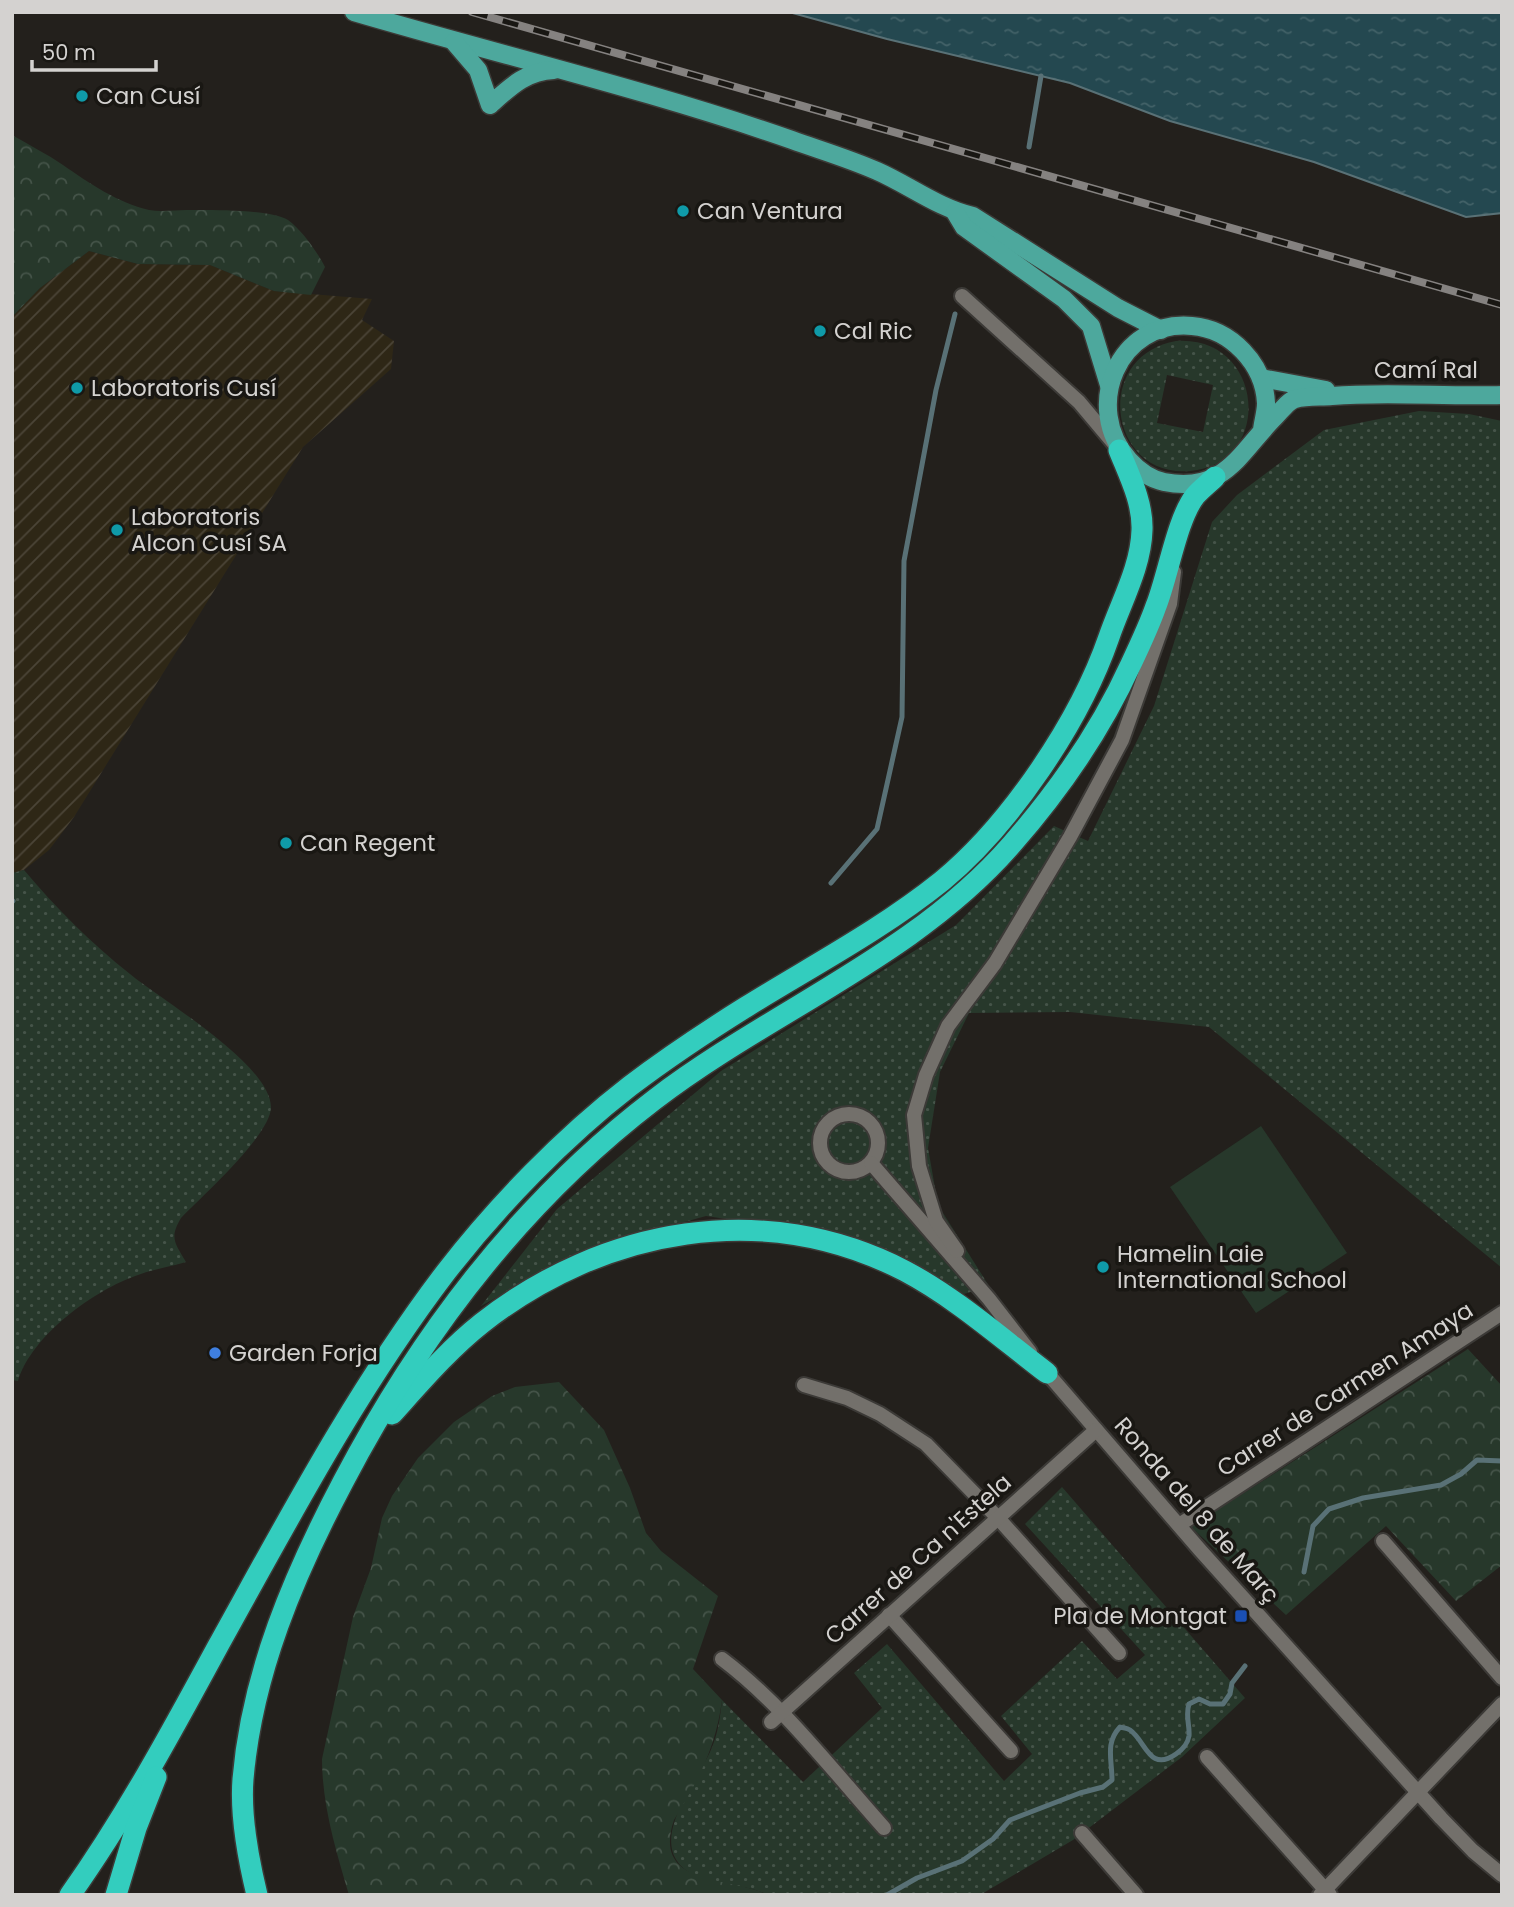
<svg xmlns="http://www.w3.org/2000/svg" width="1514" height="1907" font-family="Poppins,sans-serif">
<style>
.industrial{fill:url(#industrial-furrows)}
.green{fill:url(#green-dots);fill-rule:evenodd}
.forest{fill:url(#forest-crowns)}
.pitch{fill:#27382b}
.water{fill:url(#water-ripples);stroke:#597176;stroke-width:2}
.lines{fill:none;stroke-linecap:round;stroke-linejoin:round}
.stream{stroke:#597176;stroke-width:5}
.minor-casing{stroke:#3c3a37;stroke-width:18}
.primary-casing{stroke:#3c3a37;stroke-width:21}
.motorway-casing{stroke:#3c3a37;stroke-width:24}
.minor{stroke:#73706b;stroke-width:14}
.primary{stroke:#4da89d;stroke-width:18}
.motorway{stroke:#33cdbe;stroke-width:21}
.rail-casing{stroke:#858280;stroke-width:8}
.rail{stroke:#191713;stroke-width:5;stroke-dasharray:16;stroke-linecap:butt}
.culture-dot{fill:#0f9aa8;stroke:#191713;stroke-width:2.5}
.shop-dot{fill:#3f7fe0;stroke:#191713;stroke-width:2.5}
.transit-dot{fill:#1a4fb4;stroke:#191713;stroke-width:2.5}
.labels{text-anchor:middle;stroke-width:7;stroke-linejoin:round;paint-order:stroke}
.poi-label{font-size:23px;fill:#d4d2d0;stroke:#191713;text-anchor:start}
.street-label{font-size:23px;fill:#d4d2d0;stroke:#191713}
</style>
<defs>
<pattern id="industrial-furrows" width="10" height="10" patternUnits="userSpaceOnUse" patternTransform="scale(1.75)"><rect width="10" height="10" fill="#2e2716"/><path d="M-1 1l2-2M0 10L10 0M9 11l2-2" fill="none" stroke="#4b4537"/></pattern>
<pattern id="green-dots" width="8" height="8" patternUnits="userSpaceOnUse" patternTransform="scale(1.75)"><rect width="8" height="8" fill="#27382b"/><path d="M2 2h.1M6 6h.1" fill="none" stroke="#455449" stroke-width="1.8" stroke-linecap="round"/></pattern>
<pattern id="forest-crowns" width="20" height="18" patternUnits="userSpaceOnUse" patternTransform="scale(1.75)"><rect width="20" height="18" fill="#27382b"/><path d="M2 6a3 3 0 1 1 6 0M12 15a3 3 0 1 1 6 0" fill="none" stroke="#455449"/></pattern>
<pattern id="water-ripples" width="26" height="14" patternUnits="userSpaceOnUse" patternTransform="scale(1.75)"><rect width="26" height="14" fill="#244850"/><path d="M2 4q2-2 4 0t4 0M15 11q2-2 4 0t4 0" fill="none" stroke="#436268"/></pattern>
</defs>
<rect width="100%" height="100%" fill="#23201c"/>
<polygon class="industrial" points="89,251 138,264 210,265 274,291 372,299 362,320 394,341 391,369 303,447 74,817 49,850 24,870 12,873 12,317 40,288"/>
<g class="green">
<path d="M 1176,341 C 1265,335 1275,464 1190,471 C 1108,478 1092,356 1176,341 ZM 1167,375 L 1213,385 L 1203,432 L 1157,423 Z"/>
<polygon points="1419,411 1469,414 1502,421 1502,1268 1209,1027 1070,1012 969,1013 940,1072 928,1148 938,1205 989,1286 964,1294 908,1263 844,1236 706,1216 583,1250 481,1306 557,1209 721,1071 956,925 1054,826 1088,841 1154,706 1212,522 1237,495 1324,430"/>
<path d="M 24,870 C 55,907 92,944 130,974 C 163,1001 270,1064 271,1107 C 271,1135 201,1197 181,1218 C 169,1238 175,1243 186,1262 C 170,1267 153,1269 138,1275 C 94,1290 32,1335 18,1381 L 12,1380 L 12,873 Z"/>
<path d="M 1062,1487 L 1245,1698 L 1182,1757 L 1073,1840 L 980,1895 L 768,1895 C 745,1883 718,1887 696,1876 C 640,1850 694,1787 710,1752 C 718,1735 720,1718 722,1700 L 803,1782 L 882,1708 L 854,1673 L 887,1644 L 1004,1781 L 1032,1754 L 1001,1716 L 1082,1641 L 1117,1679 L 1145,1655 L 1025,1524 Z"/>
</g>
<g class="forest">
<path d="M 12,135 C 29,145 47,154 63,165 C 89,183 118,203 149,210 C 161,212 174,210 187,210 C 209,210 270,209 288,220 C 301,229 318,253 325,267 L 311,295 L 274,291 L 210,265 L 138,264 L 89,251 L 40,288 L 12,317 Z"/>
<polygon points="1468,1349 1502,1386 1502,1565 1456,1601 1386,1526 1286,1615 1191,1527"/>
<path d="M 559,1382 L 604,1430 L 630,1488 L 646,1533 L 661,1551 L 718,1596 L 693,1669 L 722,1700 C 716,1747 699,1779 674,1820 C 651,1888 731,1876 768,1895 L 349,1895 C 336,1851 322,1805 322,1759 L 353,1617 L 371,1568 L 382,1518 L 392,1496 L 418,1458 L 454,1422 L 492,1396 L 515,1387 Z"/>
</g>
<polygon class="pitch" points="1261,1126 1347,1253 1256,1313 1170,1187"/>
<polygon class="water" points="789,12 1502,12 1502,213 1466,217 1314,162 1170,121 1070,83 887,39"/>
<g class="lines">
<g class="stream">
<polyline points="1029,147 1041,76"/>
<polyline points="831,883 877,829 902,717 904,561 936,390 955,314"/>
<polyline points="12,902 13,901"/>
<polyline points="1304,1572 1313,1526 1329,1509 1363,1498 1441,1485 1461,1474 1477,1460 1502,1461"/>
<path d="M 887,1895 L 917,1878 L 962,1861 L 993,1839 L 1010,1820 L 1080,1793 L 1103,1787 L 1112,1780 C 1112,1759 1105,1743 1120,1727 C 1123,1728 1127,1728 1130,1730 C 1146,1741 1149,1773 1176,1754 C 1182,1750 1188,1743 1189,1736 C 1190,1725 1185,1716 1189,1704 L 1199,1699 L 1210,1704 L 1223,1704 L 1230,1694 L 1232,1683 L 1245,1666"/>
</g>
<g class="minor-casing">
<g id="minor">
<polyline points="962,296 1079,402 1116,446"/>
<circle cx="849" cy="1143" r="29"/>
<polyline points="871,1163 989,1299 1030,1352"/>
<polyline points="957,1251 936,1221 919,1166 914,1115 926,1075 948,1026 995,963 1070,837 1122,740 1170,604 1174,572"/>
<polyline points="1043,1368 1200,1550 1441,1818 1473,1851 1502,1875"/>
<polyline points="804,1385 847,1398 880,1414 926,1444 998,1518 1119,1653"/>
<polyline points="1179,1525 1502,1313"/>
<polyline points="1383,1541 1502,1678"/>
<polyline points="889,1615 1011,1751"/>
<path d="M 722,1659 C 783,1705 833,1771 884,1828"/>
<polyline points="771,1722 1096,1430"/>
<polyline points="1207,1757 1330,1895"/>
<polyline points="1082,1833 1136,1895"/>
<polyline points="1320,1895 1502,1704"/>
</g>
</g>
<g class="primary-casing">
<g id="primary">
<path d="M 354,12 C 500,55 649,90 792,140 C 820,150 850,159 877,171 C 909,185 938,208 973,216 L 1118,308 L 1161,330"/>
<path d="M 454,42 L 478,70 L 490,105 C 510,87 526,71 554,70"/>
<polyline points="955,212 964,227 1064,299 1091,326 1109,385"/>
<polyline points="1261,378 1326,390"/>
<path d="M 1262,430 C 1263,421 1266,412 1266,403 C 1264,364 1231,329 1192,326 C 1118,319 1082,408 1129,460 C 1138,470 1150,479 1164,482 C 1225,494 1240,452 1275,417 C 1281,411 1288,401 1295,399 C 1306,396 1320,397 1332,396 C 1388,391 1445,397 1502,395"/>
</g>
</g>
<g class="motorway-casing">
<g id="motorway">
<path d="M 392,1414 C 420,1383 449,1349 482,1323 C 603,1228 764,1198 905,1271 C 956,1298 1001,1338 1047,1373"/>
<path d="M 70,1895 C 126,1816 172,1731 218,1646 C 289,1518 357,1389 446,1272 C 497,1206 564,1137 630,1086 C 667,1058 706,1032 746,1007 C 812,966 881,930 942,881 C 1011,824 1080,721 1109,637 C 1121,602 1141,567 1142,530 C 1143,502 1129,475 1119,450"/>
<polyline points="116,1895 136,1828 156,1777"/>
<path d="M 257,1895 C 248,1858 240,1817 243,1779 C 252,1673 294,1575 343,1482 C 420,1335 522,1201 654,1100 C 770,1011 915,956 1012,844 C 1060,789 1101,730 1131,664 C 1140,645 1149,626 1156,606 C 1168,576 1177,519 1195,496 C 1201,489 1209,483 1215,477"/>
</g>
</g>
<use href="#minor" class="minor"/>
<use href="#primary" class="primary"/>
<use href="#motorway" class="motorway"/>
<g class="rail-casing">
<polyline id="rail" points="472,12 1502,305"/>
</g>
<use href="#rail" class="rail"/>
</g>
<g class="culture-dot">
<circle cx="82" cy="96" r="7"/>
<circle cx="683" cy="211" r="7"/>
<circle cx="820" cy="331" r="7"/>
<circle cx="77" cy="388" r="7"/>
<circle cx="117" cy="530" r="7"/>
<circle cx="286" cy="843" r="7"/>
<circle cx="1103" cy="1267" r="7"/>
</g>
<circle class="shop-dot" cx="215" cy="1353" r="7"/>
<rect class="transit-dot" x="1234" y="1609" width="14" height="14" rx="3.5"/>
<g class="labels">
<g class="poi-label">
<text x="96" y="104">Can Cusí</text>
<text x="697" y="219">Can Ventura</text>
<text x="834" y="339">Cal Ric</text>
<text x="91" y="396">Laboratoris Cusí</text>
<text x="131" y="525">Laboratoris<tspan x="131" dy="26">Alcon Cusí SA</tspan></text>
<text x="300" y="851">Can Regent</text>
<text x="1117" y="1262">Hamelin Laie<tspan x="1117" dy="26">International School</tspan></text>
<text x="229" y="1361">Garden Forja</text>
<text x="1227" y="1624" text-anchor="end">Pla de Montgat</text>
</g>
<g class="street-label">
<text x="1426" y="378">Camí Ral</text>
<text transform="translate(1345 1389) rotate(-33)" y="8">Carrer de Carmen Amaya</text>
<text transform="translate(1197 1510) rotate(49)" y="8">Ronda del 8 de Març</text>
<text transform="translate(918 1559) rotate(-42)" y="8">Carrer de Ca n'Estela</text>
</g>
</g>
<rect width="1514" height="1907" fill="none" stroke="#d4d2d0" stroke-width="28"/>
<path d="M32 60v10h124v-10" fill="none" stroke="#d4d2d0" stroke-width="3.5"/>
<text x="42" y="60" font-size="21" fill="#d4d2d0" stroke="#191713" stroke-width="5" paint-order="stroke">50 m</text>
</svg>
